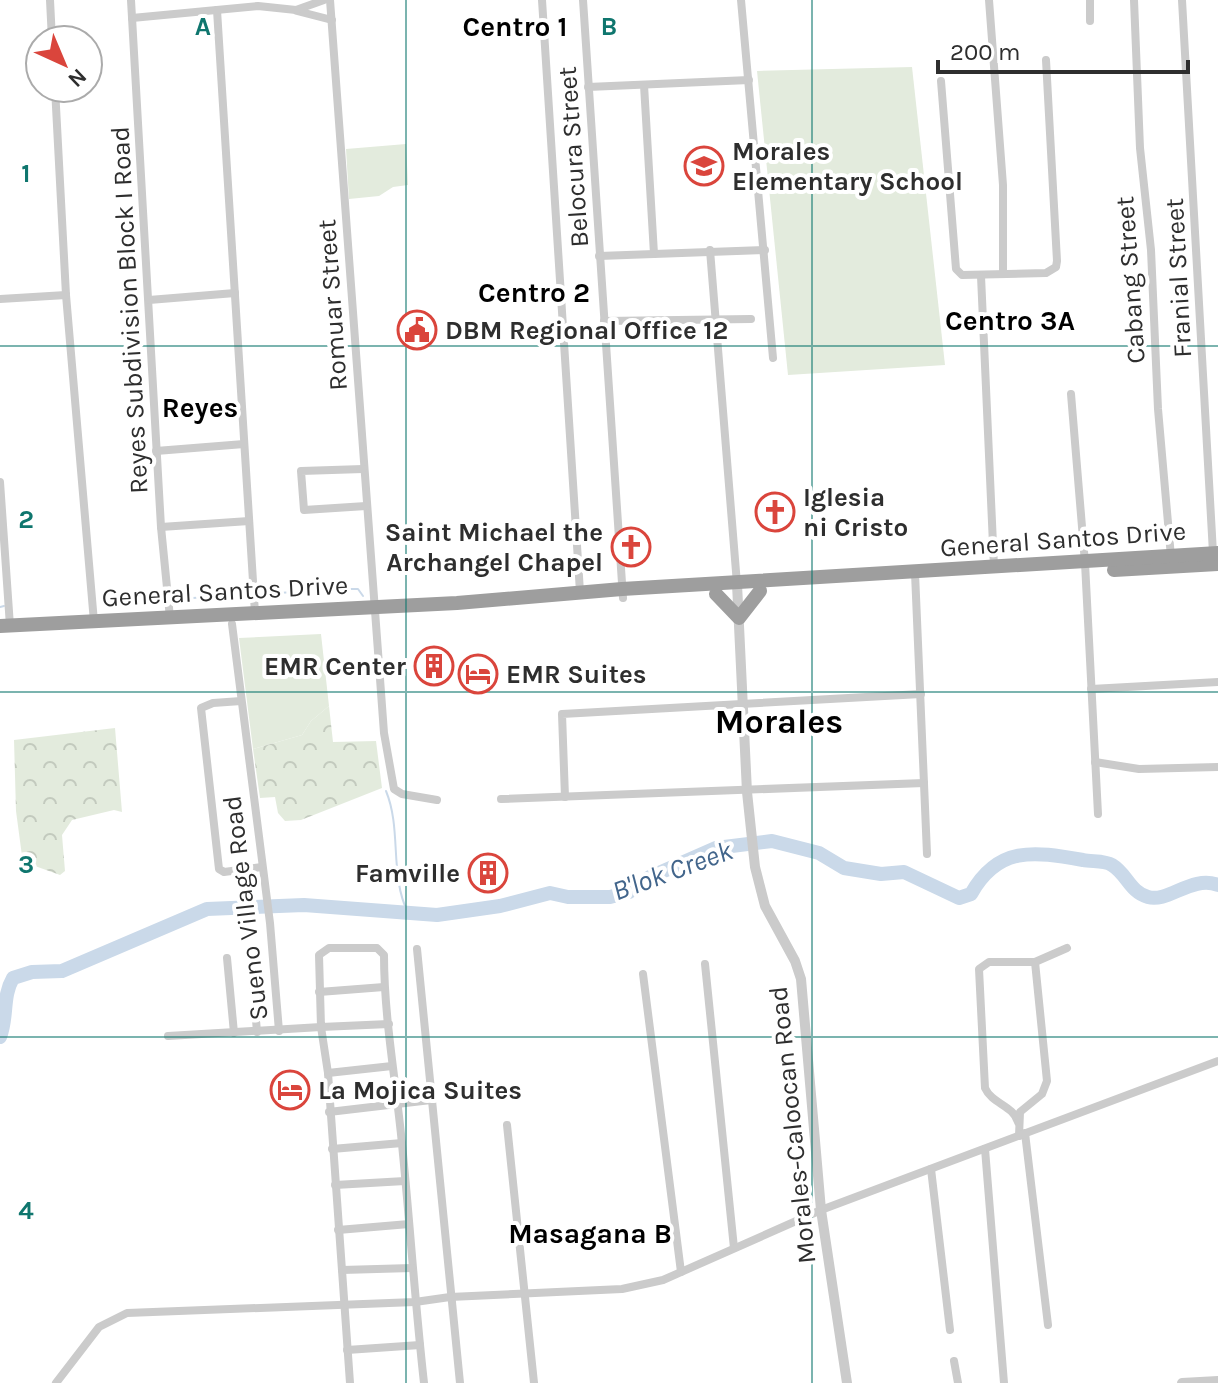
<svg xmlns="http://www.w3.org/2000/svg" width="1218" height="1383" font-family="Karla,sans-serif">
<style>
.green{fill:#e3ebdd}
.forest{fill:url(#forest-crowns)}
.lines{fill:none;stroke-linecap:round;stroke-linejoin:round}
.stream{stroke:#cad9e9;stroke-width:2}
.river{stroke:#cad9e9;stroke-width:14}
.minor{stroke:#cbcbcb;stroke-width:8}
.tertiary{stroke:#cbcbcb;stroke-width:10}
.trunk{stroke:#9e9e9e;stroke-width:14}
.grid{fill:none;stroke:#0f766e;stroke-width:2;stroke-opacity:0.55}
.labels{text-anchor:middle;stroke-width:8;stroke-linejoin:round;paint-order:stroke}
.poi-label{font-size:26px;font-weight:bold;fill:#2e2e2e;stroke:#fff;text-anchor:start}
.street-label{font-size:26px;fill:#2e2e2e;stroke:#fff}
.neighbourhood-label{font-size:28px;font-weight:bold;fill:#000;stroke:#fff}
.water-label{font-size:28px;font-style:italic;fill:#42658b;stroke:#fff}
.district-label{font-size:34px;font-weight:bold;fill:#000;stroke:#fff}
.grid-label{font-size:26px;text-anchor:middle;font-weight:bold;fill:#0f766e;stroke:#fff;stroke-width:8;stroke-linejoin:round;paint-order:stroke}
</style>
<defs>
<pattern id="forest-crowns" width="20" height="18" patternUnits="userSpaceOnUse" patternTransform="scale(2)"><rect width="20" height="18" fill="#e3ebdd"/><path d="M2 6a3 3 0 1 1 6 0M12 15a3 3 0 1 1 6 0" fill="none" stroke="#c3cabe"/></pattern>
</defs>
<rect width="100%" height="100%" fill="#fff"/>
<g class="green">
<polygon points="912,67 945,365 788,375 757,71"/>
<polygon points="406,144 408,185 393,187 379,196 349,199 346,149"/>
<polygon points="321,634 329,706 311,721 302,735 253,749 239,638"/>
</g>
<g class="forest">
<polygon points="329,706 333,742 376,741 382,788 301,820 285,821 278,813 275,797 260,798 253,749 302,735 311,721"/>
<polygon points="115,728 122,812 114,810 72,820 62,835 65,871 60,875 35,866 22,856 16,811 14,740"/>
</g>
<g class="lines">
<g class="stream">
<polyline points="341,589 358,589 363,596"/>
<polyline points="260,594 330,590"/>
<polyline points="238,596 249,595"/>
<polyline points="173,599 231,596"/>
<polyline points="0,607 4,606"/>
<path d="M 386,791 C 402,830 389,874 408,913"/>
</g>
<path class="river" d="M 0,1037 C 8,1016 2,997 13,978 L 32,972 L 62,971 L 207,909 L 304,905 L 437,915 L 500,906 L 550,893 L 568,897 L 610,897 L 629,892 L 650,877 L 716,848 L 772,841 L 819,853 L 844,868 L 881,874 L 904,872 L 959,898 L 971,894 C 998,846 1033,851 1083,860 C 1092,862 1104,860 1112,865 C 1127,874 1130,892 1148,897 C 1168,903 1192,875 1218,885"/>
<g class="minor">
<polyline points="50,0 52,40"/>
<polyline points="131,0 161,527 170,618"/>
<polyline points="330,0 384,733 394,789 402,794 437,800"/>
<polyline points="542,0 580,592"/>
<polyline points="583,0 623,598"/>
<polyline points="741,0 773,358"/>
<polyline points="989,0 1003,185 1003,273"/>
<polyline points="1090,0 1090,21"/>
<polyline points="1134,0 1140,148 1151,250 1158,409 1171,557"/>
<polyline points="1182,0 1213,553"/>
<polyline points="217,10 255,613"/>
<polyline points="297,11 332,20"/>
<polyline points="132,18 258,6 296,10 324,0"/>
<polyline points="941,81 956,269 962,275 1046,273 1056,267 1057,261 1046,60"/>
<polyline points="644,85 654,254"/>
<polyline points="588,87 749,80"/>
<polyline points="55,88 66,295 94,622"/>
<polyline points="710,250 737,584"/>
<polyline points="599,256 765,250"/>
<polyline points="981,276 994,567"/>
<polyline points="0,299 66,295"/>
<polyline points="149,300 235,293"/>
<polyline points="604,321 751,319"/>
<polyline points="1071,394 1085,563 1098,814"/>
<polyline points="156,451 244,444"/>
<polyline points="363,469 301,471 304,510 366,506"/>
<polyline points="0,482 10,626"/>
<polyline points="161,527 249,521"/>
<polyline points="915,573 927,854"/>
<polyline points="232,624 270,923 279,1031"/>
<polyline points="1091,689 1218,682"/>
<polyline points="241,701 213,703 201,708 219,869 224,872 262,867"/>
<polyline points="1095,762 1139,769 1218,767"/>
<polyline points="565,797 562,714 921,694"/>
<polyline points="501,799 924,783"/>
<polyline points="417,949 460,1383"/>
<polyline points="227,958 234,1033"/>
<polyline points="705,964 734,1248"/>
<polyline points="252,971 257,1032"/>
<polyline points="643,974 681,1272"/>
<polyline points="319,992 384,987"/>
<path d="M 389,1024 L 321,1027 L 319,955 L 329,948 L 377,948 L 384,955 C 384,1018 396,1081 402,1144 C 410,1224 415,1303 424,1383"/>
<polyline points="168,1036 321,1027 328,1073 350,1383"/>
<polyline points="328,1073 392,1066"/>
<polyline points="329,1112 431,1100"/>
<path d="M 1018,1122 C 1013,1105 992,1104 985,1088 L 979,969 L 989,962 L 1035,962 L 1067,948"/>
<polyline points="507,1125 534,1383"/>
<polyline points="1025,1133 1048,1325"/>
<polyline points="1019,1136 1020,1112 1042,1094 1047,1081 1035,962"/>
<polyline points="332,1149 402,1143"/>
<polyline points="985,1149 1004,1383"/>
<polyline points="931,1169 950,1330"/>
<polyline points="335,1185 405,1181"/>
<polyline points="338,1230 409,1224"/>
<polyline points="342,1270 412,1268"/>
<polyline points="347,1350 420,1345"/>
<polyline points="954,1361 958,1383"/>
<polyline points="56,1383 99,1327 127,1313 415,1302 450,1297 622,1289 663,1280 821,1210 1218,1061"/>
</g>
<g class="tertiary">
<polyline points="737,584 747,792 755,867 765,906 795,961 801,979 821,1210 847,1383"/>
<polyline points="1182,1383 1218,1381"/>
</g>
<g class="trunk">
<polyline points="1114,570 1218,564"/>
<polyline points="716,594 739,618 760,591"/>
<polyline points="0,626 457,603 622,589 1218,553"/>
</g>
</g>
<path class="grid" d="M 406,0 L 406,1383M 812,0 L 812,1383M 0,346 L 1218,346M 0,692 L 1218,692M 0,1037 L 1218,1037"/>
<defs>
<g id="school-ring" transform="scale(2)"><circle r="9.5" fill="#fff" stroke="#da453c" stroke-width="1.5"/><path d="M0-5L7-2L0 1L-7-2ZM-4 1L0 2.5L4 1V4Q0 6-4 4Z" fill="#da453c"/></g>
<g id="civic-ring" transform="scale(2)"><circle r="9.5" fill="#fff" stroke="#da453c" stroke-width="1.5"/><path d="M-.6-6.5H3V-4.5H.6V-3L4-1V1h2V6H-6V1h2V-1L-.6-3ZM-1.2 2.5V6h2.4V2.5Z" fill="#da453c"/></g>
<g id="church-ring" transform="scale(2)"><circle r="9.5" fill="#fff" stroke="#da453c" stroke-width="1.5"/><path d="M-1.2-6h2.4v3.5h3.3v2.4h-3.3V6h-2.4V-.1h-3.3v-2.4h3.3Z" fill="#da453c"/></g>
<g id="building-ring" transform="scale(2)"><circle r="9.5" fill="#fff" stroke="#da453c" stroke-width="1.5"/><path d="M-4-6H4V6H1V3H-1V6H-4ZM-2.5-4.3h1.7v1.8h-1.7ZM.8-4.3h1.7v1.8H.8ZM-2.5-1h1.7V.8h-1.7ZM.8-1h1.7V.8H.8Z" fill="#da453c"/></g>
<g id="hotel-ring" transform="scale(2)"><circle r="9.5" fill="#fff" stroke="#da453c" stroke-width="1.5"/><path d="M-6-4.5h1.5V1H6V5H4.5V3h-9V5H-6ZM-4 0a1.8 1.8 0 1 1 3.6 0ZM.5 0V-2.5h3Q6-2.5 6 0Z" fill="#da453c"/></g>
</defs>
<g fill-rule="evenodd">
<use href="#school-ring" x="704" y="166"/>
<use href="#civic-ring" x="417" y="330"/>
<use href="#church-ring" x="775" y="512"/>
<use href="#church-ring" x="631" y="547"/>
<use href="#building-ring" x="434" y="666"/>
<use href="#hotel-ring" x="478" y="674"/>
<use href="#building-ring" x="488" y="873"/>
<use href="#hotel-ring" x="290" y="1090"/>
</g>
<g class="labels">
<g class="poi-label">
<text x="732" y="160">Morales<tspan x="732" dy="30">Elementary School</tspan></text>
<text x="445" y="339">DBM Regional Office 12</text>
<text x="803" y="506">Iglesia<tspan x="803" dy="30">ni Cristo</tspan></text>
<text x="603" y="541" text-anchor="end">Saint Michael the<tspan x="603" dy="30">Archangel Chapel</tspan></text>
<text x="406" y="675" text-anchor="end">EMR Center</text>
<text x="506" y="683">EMR Suites</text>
<text x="460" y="882" text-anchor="end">Famville</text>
<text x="318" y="1099">La Mojica Suites</text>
</g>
<g class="street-label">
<text transform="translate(573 157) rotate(-94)" y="9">Belocura Street</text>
<text transform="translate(1178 278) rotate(-93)" y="9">Franial Street</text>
<text transform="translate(1130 280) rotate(-94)" y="9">Cabang Street</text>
<text transform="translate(332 305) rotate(-94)" y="9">Romuar Street</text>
<text transform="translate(129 310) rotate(-93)" y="9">Reyes Subdivision Block I Road</text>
<text transform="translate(1063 539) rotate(-4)" y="9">General Santos Drive</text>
<text transform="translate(225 591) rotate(-3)" y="9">General Santos Drive</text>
<text transform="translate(245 908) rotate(-97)" y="9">Sueno Village Road</text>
<text transform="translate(792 1125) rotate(-96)" y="9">Morales-Caloocan Road</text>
</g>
<g class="neighbourhood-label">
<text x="515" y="36">Centro 1</text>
<text x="534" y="302">Centro 2</text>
<text x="1010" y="330">Centro 3A</text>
<text x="200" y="417">Reyes</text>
<text x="590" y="1243">Masagana B</text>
</g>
<g class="water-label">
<text transform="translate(672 870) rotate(-20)" y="10">B'lok Creek</text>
</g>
<g class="district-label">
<text x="779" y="733">Morales</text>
</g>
</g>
<g class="grid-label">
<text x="203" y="35">A</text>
<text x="609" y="35">B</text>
<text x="26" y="182">1</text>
<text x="26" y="528">2</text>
<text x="26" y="873">3</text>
<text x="26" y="1219">4</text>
</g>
<g transform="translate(64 64) rotate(136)"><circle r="38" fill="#ffffff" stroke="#ababab" stroke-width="2"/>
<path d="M0-6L14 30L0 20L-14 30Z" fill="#da453c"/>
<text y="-12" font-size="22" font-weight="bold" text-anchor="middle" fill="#2e2e2e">N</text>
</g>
<path d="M938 60v12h250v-12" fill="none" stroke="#2e2e2e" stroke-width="4"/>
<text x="950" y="60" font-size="24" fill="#2e2e2e" stroke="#ffffff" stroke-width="6" paint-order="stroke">200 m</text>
</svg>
